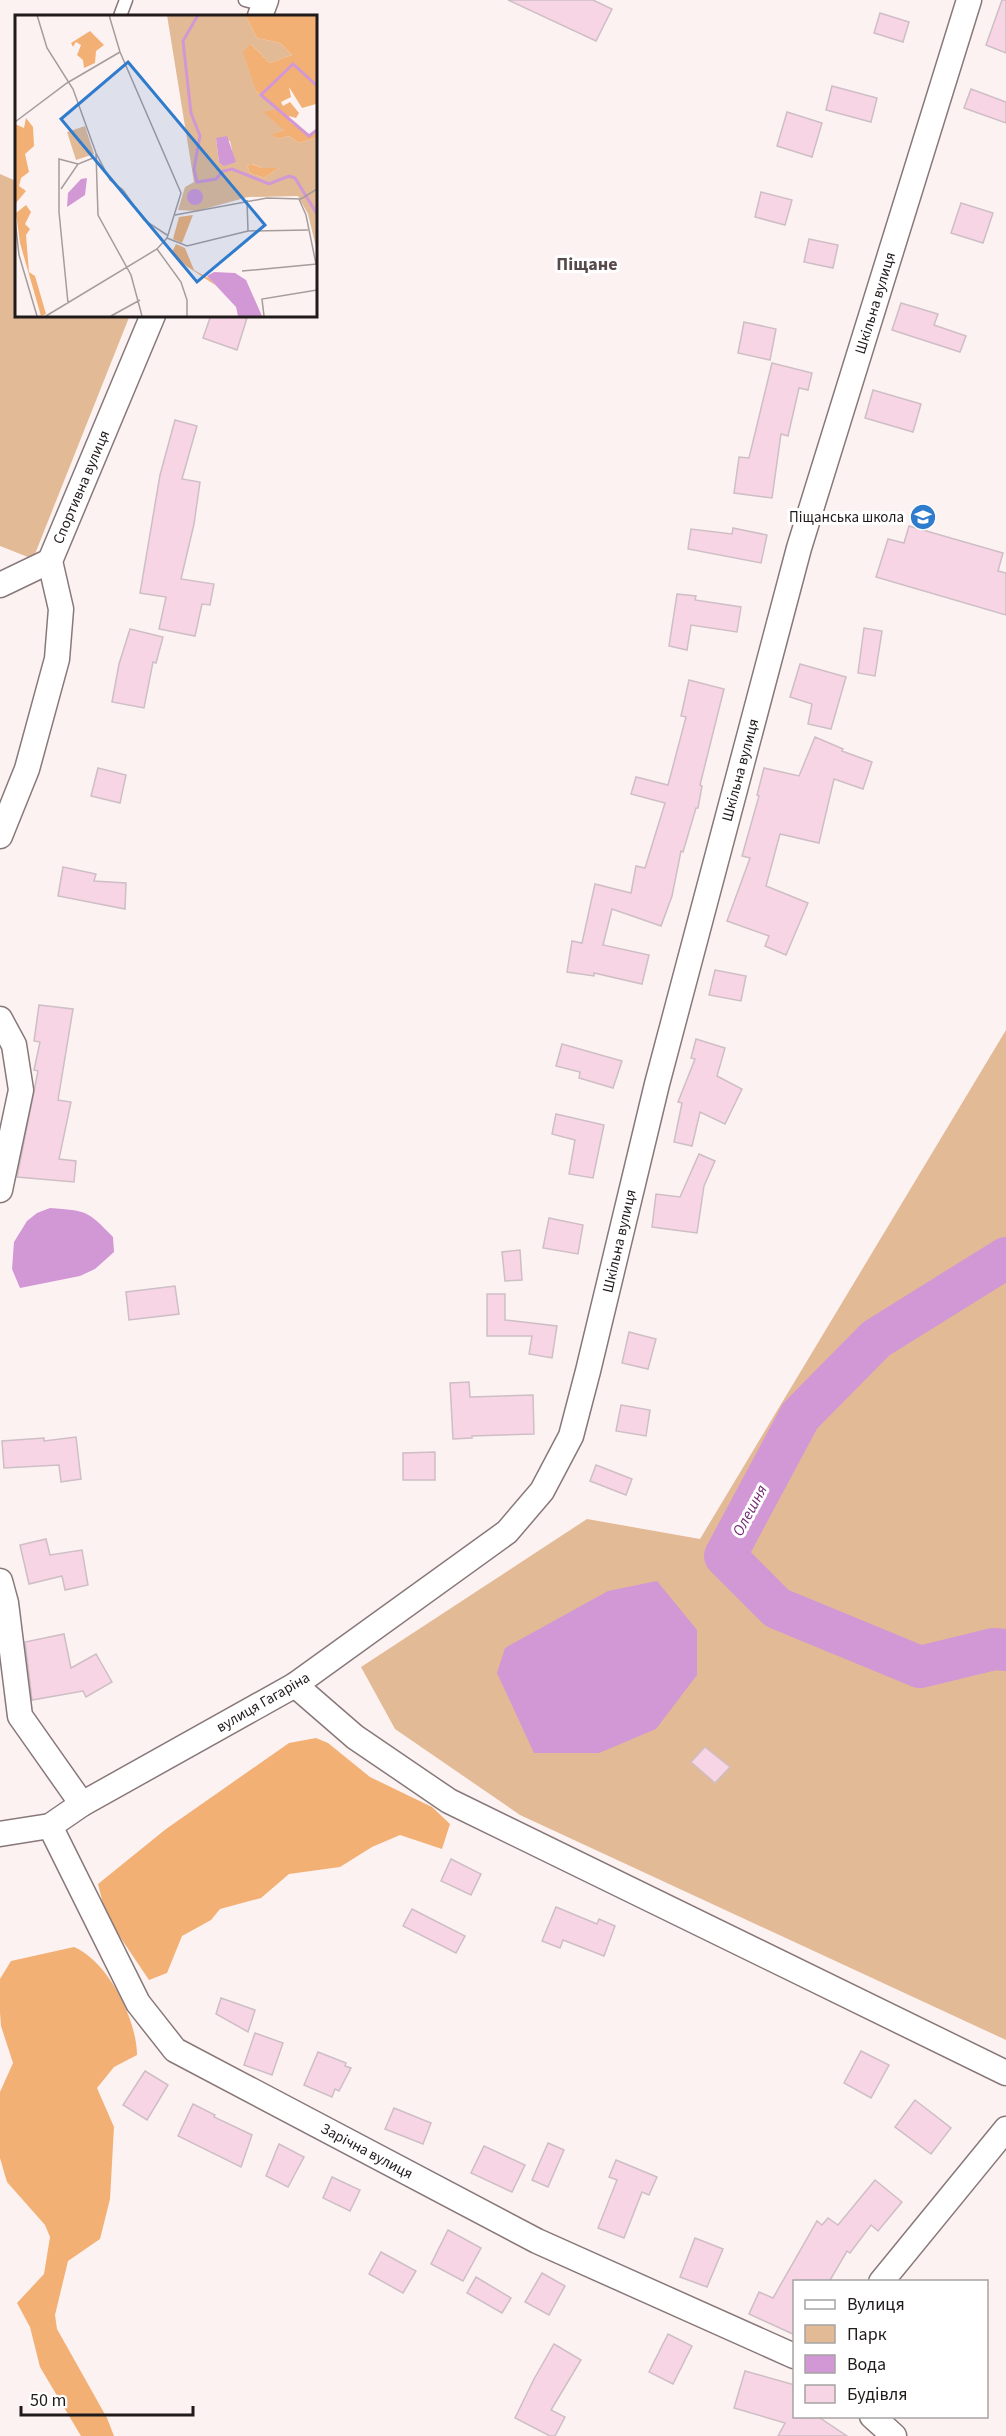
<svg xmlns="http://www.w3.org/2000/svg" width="1006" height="2436" font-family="'Source Sans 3',sans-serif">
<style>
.green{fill:#e3ba96}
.forest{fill:#f2b075}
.water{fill:#d297d5}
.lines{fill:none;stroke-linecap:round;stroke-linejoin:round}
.river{stroke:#d297d5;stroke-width:42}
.building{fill:#f7d5e4;stroke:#cebec5;stroke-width:1.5}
.lane-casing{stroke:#887879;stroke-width:15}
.street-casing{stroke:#887879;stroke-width:27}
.lane{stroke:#fff;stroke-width:12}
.street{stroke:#fff;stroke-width:24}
.labels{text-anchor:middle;stroke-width:6;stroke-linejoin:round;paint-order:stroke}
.street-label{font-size:15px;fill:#201a1a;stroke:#fff}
.poi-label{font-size:15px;fill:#201a1a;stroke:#fff;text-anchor:end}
.water-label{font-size:16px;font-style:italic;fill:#732d77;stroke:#fff}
.quarter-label{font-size:18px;font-weight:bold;fill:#58494a;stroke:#fff}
.inset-river{fill:none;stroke:#d297d5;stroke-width:3}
.inset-road{fill:none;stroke:#a59c9c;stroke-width:1.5}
.view{fill:#2f7bcc;fill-opacity:0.15;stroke:#2f7bcc;stroke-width:3}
.inset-edge{fill:none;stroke:#201a1a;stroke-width:3}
</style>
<rect width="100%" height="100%" fill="#fdf2f2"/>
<g class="green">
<polygon points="0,174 16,181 16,315 130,315 33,559 0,546"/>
<polygon points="1006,1030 1006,2040 520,1815 395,1729 361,1667 587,1519 700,1539"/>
</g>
<g class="forest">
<polygon points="316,1738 328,1743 370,1777 432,1807 450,1824 442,1849 400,1835 372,1847 340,1867 289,1874 261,1898 220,1909 211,1920 182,1936 167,1973 149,1980 106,1916 98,1884 166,1829 289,1743"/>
<path d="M 74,1947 C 108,1961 137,2020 137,2055 L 114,2067 L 97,2088 L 114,2127 L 110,2199 L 100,2239 L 68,2261 L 55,2315 L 57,2329 L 107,2418 L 114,2436 L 81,2436 L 40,2367 L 30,2327 L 17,2303 L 44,2274 L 50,2237 L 45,2225 L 7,2182 L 0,2158 L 0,2092 L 13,2063 L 1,2026 L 0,2012 L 0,1979 L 11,1961 Z"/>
</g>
<g class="water">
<path d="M 50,1208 C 87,1211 87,1210 113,1237 L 114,1252 L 95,1269 L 80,1276 L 20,1288 L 12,1269 L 14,1242 L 27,1221 L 37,1213 Z"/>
<polygon points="657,1581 697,1630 697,1675 656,1729 599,1753 534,1753 497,1673 505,1648 608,1591"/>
</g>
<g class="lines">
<polyline class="river" points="1006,1258 876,1339 800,1416 725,1556 777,1608 920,1667 994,1649 1006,1650"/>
</g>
<g class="building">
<polygon points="508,0 593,0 612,9 596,41"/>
<polygon points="1002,0 1006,0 1006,53 986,45"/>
<polygon points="880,13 909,22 903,42 874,33"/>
<polygon points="832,86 877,98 871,122 826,110"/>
<polygon points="971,89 1006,102 1006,123 964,108"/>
<polygon points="787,112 822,123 812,157 777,146"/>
<polygon points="761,192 792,200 785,225 755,217"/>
<polygon points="961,203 993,213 983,243 951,233"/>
<polygon points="809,239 838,245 833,268 804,262"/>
<polygon points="901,303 938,314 934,325 966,336 960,352 892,330"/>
<polygon points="211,315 235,315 247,318 237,350 203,338"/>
<polygon points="744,322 776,329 770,360 738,353"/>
<polygon points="772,363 812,373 808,390 799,388 788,436 781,434 772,498 734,493 739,457 749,458"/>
<polygon points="873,390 921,404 913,432 865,418"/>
<polygon points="175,420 197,426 182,479 200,482 194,524 181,579 214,584 210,605 202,604 195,636 159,629 166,597 140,593 160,475"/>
<polygon points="909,526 1003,553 998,571 1006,573 1006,615 876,577 888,539 904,543"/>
<polygon points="733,528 767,535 761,563 688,549 691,529 732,534"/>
<polygon points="677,594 696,596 695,600 741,607 737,632 691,625 687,650 669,646"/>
<polygon points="864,628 882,631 875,676 858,673"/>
<polygon points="130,629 163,637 156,663 153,662 144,708 112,702 119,664"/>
<polygon points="800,664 846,677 831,729 808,724 812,704 790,697"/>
<polygon points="689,680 724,689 700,785 702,786 698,808 696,808 683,852 681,851 672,896 661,926 612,909 603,945 649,955 642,984 594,973 594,976 567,972 572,941 582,943 595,884 631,893 636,866 645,868 665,803 631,794 636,777 668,785 686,717 681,716"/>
<polygon points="815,737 843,749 842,751 872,762 863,789 834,779 819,843 780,834 766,886 808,903 786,955 765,946 769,936 727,921 750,858 742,856 759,796 757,795 764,768 799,776"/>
<polygon points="98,768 126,775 120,803 91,796"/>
<polygon points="63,867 96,874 94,881 126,883 125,909 58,896"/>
<polygon points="715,970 746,976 741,1001 709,995"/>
<polygon points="39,1005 73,1009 58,1100 71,1102 59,1159 76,1161 74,1182 17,1177 38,1071 34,1070 40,1042 34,1041"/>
<polygon points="696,1039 725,1048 717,1076 742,1089 725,1124 700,1112 692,1146 674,1142 682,1103 678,1102 695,1059 691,1058"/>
<polygon points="562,1044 622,1061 613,1088 579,1078 580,1072 556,1066"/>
<polygon points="556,1114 604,1125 593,1178 569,1174 575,1140 552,1134"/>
<polygon points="699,1154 715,1161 704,1186 697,1233 652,1227 656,1194 680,1197"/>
<polygon points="549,1218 583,1225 578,1254 543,1248"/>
<polygon points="520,1250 522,1280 505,1281 502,1252"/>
<polygon points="175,1286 179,1314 129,1320 126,1292"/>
<polygon points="487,1294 505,1294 505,1320 557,1326 552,1358 529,1354 532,1336 487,1336"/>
<polygon points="629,1332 656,1339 648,1369 622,1363"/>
<polygon points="469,1382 470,1397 533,1395 534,1434 472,1436 472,1438 453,1439 450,1383"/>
<polygon points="621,1405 650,1410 646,1436 616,1431"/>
<polygon points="76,1437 81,1479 61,1482 59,1465 4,1468 2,1441 44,1438 44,1441"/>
<polygon points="435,1452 435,1480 403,1480 403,1453"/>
<polygon points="596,1465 632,1479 626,1495 590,1481"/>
<polygon points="46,1539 50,1555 82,1550 88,1585 65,1590 62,1576 29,1584 20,1545"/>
<polygon points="64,1634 71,1668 96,1654 112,1682 86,1697 83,1691 32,1700 25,1642"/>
<polygon points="705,1747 730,1767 715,1783 691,1762"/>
<polygon points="451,1859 481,1874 471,1895 441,1881"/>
<polygon points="556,1907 597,1924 599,1919 615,1926 604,1956 563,1940 560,1948 542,1941"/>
<polygon points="412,1909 465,1936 456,1953 403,1926"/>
<polygon points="221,1998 255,2010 248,2032 216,2014"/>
<polygon points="255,2033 283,2043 272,2075 244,2065"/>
<polygon points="861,2051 889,2065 871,2098 844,2083"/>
<polygon points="318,2052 346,2063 345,2066 351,2068 339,2091 335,2089 332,2097 304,2085"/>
<polygon points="145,2071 168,2085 147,2120 123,2105"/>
<polygon points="915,2100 951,2128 931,2154 895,2127"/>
<polygon points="193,2104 215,2115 214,2117 252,2135 241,2167 178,2136"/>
<polygon points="394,2108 431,2123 423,2144 385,2129"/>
<polygon points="548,2143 564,2150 548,2187 532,2180"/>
<polygon points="279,2144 304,2157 288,2187 266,2176"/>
<polygon points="484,2146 525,2165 512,2192 471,2173"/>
<polygon points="616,2160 657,2177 649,2195 642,2192 624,2238 598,2228 617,2180 609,2177"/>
<polygon points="332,2177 360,2190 350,2211 323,2198"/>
<polygon points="875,2180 902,2202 878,2231 871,2225 850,2253 847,2251 829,2282 795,2282 795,2335 749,2314 759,2292 773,2298 817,2221 822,2225 828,2218 838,2225"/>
<polygon points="448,2230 481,2248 463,2281 431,2264"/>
<polygon points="695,2238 723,2249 707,2287 680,2277"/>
<polygon points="381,2252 416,2271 403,2293 369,2274"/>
<polygon points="542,2273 565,2286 549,2315 525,2302"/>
<polygon points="476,2277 511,2298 502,2313 467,2293"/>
<polygon points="668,2334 692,2346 673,2384 649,2372"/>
<polygon points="554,2344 581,2360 551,2410 565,2417 555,2436 550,2436 515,2418 534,2379"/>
<polygon points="745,2371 795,2385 795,2416 817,2416 847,2436 778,2436 785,2423 734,2408"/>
</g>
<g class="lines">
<g class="lane-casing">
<g id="lane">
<polyline points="245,0 264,5"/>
<polyline points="120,16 126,0"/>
</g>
</g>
<g class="street-casing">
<g id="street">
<polyline points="260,16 266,0"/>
<polyline points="0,585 50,561"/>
<polyline points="0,836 27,769 57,659 61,609 50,561 153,315"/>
<polyline points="0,1019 14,1045 21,1090 0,1190"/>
<polyline points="0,1581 6,1603 20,1716 82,1804"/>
<polyline points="295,1685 355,1737 449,1801 1006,2073"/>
<polyline points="50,1826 138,2003 175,2050 537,2241 794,2356"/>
<polyline points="0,1834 50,1826 82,1804 295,1685 507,1532 542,1491 571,1436 588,1371 657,1084 799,548 969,0"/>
<polyline points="881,2282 1006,2129"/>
<polyline points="872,2416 894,2436"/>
</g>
</g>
<use href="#lane" class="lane"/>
<use href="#street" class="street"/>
</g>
<defs>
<g id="school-disc" transform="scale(1.35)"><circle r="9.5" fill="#2f7bcc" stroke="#fff"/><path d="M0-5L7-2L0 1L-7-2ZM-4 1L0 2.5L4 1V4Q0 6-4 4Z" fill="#fff"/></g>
</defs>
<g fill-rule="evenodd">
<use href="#school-disc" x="923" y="517"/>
</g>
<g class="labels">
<g class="street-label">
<text transform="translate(875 303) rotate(-73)" y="5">Шкільна вулиця</text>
<text transform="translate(81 487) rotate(-67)" y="5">Спортивна вулиця</text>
<text transform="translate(740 770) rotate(-75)" y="5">Шкільна вулиця</text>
<text transform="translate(619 1241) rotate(-77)" y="5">Шкільна вулиця</text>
<text transform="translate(263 1702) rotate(-30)" y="5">вулиця Гагаріна</text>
<text transform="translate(367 2151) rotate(28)" y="5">Зарічна вулиця</text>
</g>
<g class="poi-label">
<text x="904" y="522">Піщанська школа</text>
</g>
<g class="water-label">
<text transform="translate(749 1510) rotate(-62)" y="6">Олешня</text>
</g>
<g class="quarter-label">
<text x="587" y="270">Піщане</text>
</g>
</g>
<g transform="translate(15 15)">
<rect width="302" height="302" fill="#fdf2f2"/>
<path d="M 152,0 L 230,0 L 242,23 L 265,28 L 277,40 L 255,48 L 236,29 L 241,76 L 262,94 L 259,97 L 269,115 L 258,119 L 263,124 L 274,121 L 284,128 L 301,123 L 301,232 L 293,199 L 283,181 L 233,182 L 182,196 L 163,195 L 170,172 L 179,167 ZM 201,123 L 215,126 L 217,135 L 204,147 ZM 238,149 L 247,153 L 264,153 L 249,163 L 235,158 L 232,151 ZM 70,111 L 79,139 L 61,145 L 52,117 Z" fill="#e3ba96" fill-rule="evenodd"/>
<path d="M 230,0 L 301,0 L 301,89 L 287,93 L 274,72 L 276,82 L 266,87 L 268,91 L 275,87 L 284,98 L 281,103 L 274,101 L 275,107 L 295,121 L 301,117 L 301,123 L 284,128 L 274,121 L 263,124 L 257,119 L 269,115 L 248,97 L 262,94 L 241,76 L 228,37 L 236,29 L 255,48 L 277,40 L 265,28 L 242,23 ZM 75,16 L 89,30 L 81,36 L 80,48 L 69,53 L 68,45 L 62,40 L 66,30 L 61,27 L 58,32 L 56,28 ZM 11,103 L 18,112 L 19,131 L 10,139 L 14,157 L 6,163 L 4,171 L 11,176 L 1,188 L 0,109 L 9,113 ZM 237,149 L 247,153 L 264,153 L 249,163 L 235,158 L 232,151 ZM 11,190 L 16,197 L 10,209 L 15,214 L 11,220 L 14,257 L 20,261 L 31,299 L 26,301 L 5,228 L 1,198 ZM 178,200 L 167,228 L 158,224 L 164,202 ZM 161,229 L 170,233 L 179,255 L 195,264 L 200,270 L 164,246 L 157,237 Z" fill="#f2b075"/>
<path d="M 212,121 L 221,147 L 209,151 L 204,147 L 201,123 ZM 72,163 L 70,180 L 52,192 L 53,178 L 66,164 ZM172 182a8 8 0 1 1 16 0a8 8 0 1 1-16 0ZM 199,257 L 220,258 L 231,265 L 247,301 L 223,301 L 221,292 L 192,261 Z" fill="#d297d5"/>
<path class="inset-river" d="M 183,0 L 168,26 L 176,98 L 185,121 L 179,154 L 182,167 L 201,164 L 208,156 L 217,154 L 254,169 L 274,161 L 280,163 L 302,199M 301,70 L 278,49 L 246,80 L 294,121 L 302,115"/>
<path class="inset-road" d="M 22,0 L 32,33 L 58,74 L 81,138 L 95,165 L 108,175 L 129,205 L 152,220M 0,107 L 52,68 L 105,37M 81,138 L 83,200 L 116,260 L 127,301M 46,174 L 63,149 L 78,143M 284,184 L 291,200 L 301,249M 232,185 L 233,216M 160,200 L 252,183 L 286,184 L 302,174M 0,204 L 4,240 L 22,301M 152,223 L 172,231 L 233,216 L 293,215M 142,234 L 166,267 L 172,285 L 172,301M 227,256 L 302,249M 53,288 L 44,197 L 44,144 L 63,149M 31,301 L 142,234 L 152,223 L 166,178 L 105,37 L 94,0M 96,301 L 125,285M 249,301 L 247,284 L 302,275"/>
<path class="view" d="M 113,47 L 250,210 L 182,267 L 46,104 Z"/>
<rect width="302" height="302" class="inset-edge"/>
</g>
<rect x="793" y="2280" width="195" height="138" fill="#ffffff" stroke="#a6a3a3" stroke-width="1.5"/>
<rect x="805" y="2300" width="30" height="9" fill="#ffffff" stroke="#a6a3a3" stroke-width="1.5"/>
<text x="847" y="2310" font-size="18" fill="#201a1a">Вулиця</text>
<rect x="805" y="2325" width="30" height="18" fill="#e3ba96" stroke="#a6a3a3" stroke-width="1.5"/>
<text x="847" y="2340" font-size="18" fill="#201a1a">Парк</text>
<rect x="805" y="2355" width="30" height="18" fill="#d297d5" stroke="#a6a3a3" stroke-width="1.5"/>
<text x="847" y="2370" font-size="18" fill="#201a1a">Вода</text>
<rect x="805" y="2385" width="30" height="18" fill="#f7d5e4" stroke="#a6a3a3" stroke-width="1.5"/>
<text x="847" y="2400" font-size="18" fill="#201a1a">Будівля</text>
<path d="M21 2406v9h172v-9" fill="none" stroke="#201a1a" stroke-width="3"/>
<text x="30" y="2406" font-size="18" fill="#201a1a" stroke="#ffffff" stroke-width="4.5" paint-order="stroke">50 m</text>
</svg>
